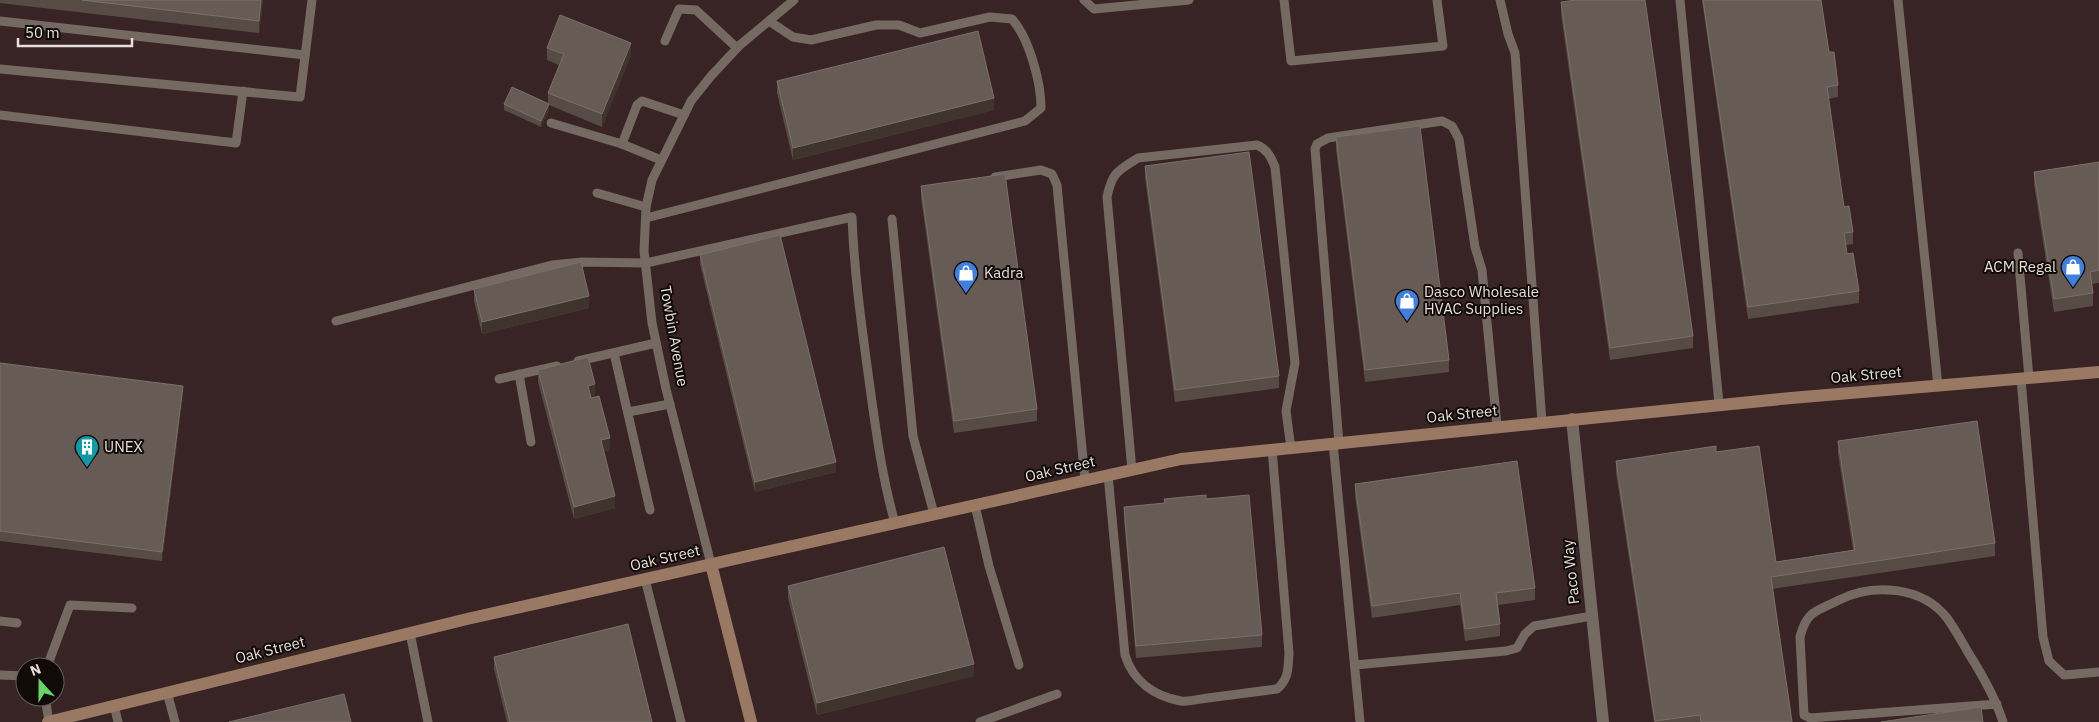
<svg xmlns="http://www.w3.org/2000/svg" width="2099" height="722" font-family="'IBM Plex Sans',sans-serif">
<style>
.industrial{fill:#382424;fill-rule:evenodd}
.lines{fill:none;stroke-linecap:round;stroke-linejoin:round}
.lane{stroke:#756a61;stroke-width:9}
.street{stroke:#756a61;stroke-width:12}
.secondary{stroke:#997964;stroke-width:12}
.wall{fill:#574c45}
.shaded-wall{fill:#3e342d}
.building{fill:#665c55;stroke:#7a706a}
.labels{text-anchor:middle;stroke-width:4;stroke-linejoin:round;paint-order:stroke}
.poi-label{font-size:15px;fill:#e6dfdb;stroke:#100b08;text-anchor:start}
.street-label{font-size:15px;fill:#e6dfdb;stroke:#100b08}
</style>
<rect width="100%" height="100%" fill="#2a211a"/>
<path class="industrial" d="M 0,0 L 2099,0 L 2099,722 L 0,722 ZM 25,667 L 55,667 L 55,697 L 25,697 Z"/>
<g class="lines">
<g class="lane">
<polyline points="1084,0 1094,9 1189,0"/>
<polyline points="1284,0 1291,61 1443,46 1437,0"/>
<polyline points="1500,0 1508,34 1515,53 1542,422"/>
<polyline points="1680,0 1719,404"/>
<polyline points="1898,0 1938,386"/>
<polyline points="0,21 305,55"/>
<polyline points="665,41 679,9 696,10 737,48"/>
<polyline points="0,69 300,97 312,0"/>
<polyline points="0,115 236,143 243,91"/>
<polyline points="551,123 622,144 661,160"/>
<polyline points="622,144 637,105 642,101 684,115"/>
<polyline points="995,177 1041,170 1052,174 1057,185 1085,480"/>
<polyline points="597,193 646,207"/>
<path d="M 646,218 L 1025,121 L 1041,108 C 1041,82 1029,38 1012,19 L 990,17 L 920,33 L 899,25 L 876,25 L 811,40 L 793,37 L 769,21"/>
<polyline points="892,219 913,436 934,514"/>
<polyline points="2018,253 2029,378"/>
<path d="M 336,321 L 552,265 L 582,262 L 646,263 L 852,217 C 854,270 861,321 868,373 C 875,423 881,474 895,523"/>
<polyline points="614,353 650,510"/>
<polyline points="578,361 656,343"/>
<polyline points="519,374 531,442"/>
<polyline points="499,379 557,366"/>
<polyline points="2021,379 2043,637 2049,661 2064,675 2099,672"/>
<polyline points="628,412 670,404"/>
<polyline points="1333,443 1360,722"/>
<polyline points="1339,443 1315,149 1317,144 1328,138 1442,121 1452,126 1459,139 1475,247 1482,270 1497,426"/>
<path d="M 1132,470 L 1107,197 C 1112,173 1117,171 1138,158 L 1257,145 C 1267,149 1271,157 1275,167 L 1295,363 L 1286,411 L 1291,448"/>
<path d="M 1108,475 L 1125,655 C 1133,681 1154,696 1181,701 C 1189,702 1199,699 1208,698 C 1231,695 1254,692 1277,689 C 1289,679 1288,668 1289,653 L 1272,449"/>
<polyline points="975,505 989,566 1019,665"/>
<polyline points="711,564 666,389 652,323 644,251 646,207 652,180 691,101 711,76 740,45 794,0"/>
<polyline points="645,579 681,722"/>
<polyline points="0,621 17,623"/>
<polyline points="410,633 428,722"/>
<polyline points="1355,665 1506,651 1517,648 1525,634 1534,626 1592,616"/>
<polyline points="47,667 70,605 132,608"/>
<polyline points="0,675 25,676"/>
<polyline points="167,692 175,722"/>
<polyline points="45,697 49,722"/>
<path d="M 1997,704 L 1810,718 L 1804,715 L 1800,637 C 1807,610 1816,612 1839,600 C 1873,583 1922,586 1947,618 C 1955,629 1962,642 1969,654 C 1983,676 1995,697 2003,722"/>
<polyline points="114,705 118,722"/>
<polyline points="980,722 1057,694"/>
</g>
<polyline class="street" points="1572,419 1603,722"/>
<g class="secondary">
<polyline points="711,564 751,722"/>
<polyline points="48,722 467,619 1181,459 1791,398 2099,372"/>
</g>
</g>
<g class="wall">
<polygon points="0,0 263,0 259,33 0,3"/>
<polygon points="1702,0 1821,0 1829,52 1838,85 1838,97 1828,99 1844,207 1853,232 1853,244 1846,245 1847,254 1859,291 1859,303 1748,319"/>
<polygon points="1561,2 1693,336 1693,348 1610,360 1561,14"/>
<polygon points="547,48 631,55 602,127 549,105 549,110 541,127 504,110 504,104 548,104 548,93 559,65 547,60"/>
<polygon points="777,81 994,110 793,160 777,93"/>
<polygon points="1336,137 1449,360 1449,372 1365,382 1336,149"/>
<polygon points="2099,162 2099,283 2092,284 2093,293 2093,306 2054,312 2034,184 2034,172"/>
<polygon points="1145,166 1279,376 1279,388 1175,402 1145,178"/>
<polygon points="921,186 1037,409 1037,421 954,433 921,198"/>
<polygon points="700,255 836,472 755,492 700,264"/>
<polygon points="474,289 589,308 482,334 474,301"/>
<polygon points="0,363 183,395 162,561 0,541"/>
<polygon points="538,370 595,396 591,397 610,450 604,451 615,508 574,519 538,382"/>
<polygon points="1838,441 1995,543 1995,556 1772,589 1792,722 1654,722 1616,473 1616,461 1776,562 1853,550 1838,454"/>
<polygon points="1355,484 1535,588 1535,600 1498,605 1500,624 1500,636 1465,641 1460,605 1372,618 1355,496"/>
<polygon points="1164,499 1206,499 1262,635 1262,647 1136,658 1124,519 1124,507 1164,503"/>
<polygon points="788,586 974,676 817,715 788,598"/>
<polygon points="494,657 652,722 507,722 494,669"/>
</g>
<g class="shaded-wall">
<polygon points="261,0 263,0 259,33 259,21"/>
<polygon points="631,43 631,55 602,127 602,114"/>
<polygon points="994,98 994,110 793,160 793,148"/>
<polygon points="549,104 549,110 541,127 541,121"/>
<polygon points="589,296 589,308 482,334 482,322"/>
<polygon points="595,384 595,396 588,398 588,386"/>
<polygon points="183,386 183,395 162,561 162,552"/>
<polygon points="610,438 610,450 601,452 601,440"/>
<polygon points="836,462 836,472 755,492 755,482"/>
<polygon points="615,496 615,508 574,519 574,507"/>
<polygon points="974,664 974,676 817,715 817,703"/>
</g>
<g class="building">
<polygon points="82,0 261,0 259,21"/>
<polygon points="1576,0 1645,0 1693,336 1610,348 1561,2"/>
<polygon points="1703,0 1821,0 1829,52 1834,52 1838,85 1827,87 1844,207 1849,206 1853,232 1844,233 1847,254 1853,253 1859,291 1748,307"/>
<polygon points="560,15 631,43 602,114 548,93 564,54 547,48"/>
<polygon points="978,31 994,98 793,148 777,81"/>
<polygon points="512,87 549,104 541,121 504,104"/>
<polygon points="1420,126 1449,360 1365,370 1336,137"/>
<polygon points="1249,152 1279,376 1175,390 1145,166"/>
<polygon points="2099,162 2099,270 2090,272 2093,293 2054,299 2034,172"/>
<polygon points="1005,174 1037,409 954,421 921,186"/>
<polygon points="780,235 836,462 755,482 700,255"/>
<polygon points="581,262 589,296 482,322 474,289"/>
<polygon points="588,357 595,384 588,386 591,398 599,396 610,438 601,440 615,496 574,507 538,370"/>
<polygon points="0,363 183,386 162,552 0,531"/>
<polygon points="1977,421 1995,543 1771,577 1792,722 1701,722 1700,715 1655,721 1616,461 1716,446 1716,452 1759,446 1776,562 1855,550 1838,441"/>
<polygon points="1517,461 1535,588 1496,593 1500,624 1465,629 1460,593 1372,606 1355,484"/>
<polygon points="1206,495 1206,499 1249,495 1262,635 1136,646 1124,507 1165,503 1164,499"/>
<polygon points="944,547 974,664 817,703 788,586"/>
<polygon points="628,624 652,722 510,722 494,657"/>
<polygon points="344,694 351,722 229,722"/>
<polygon points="1981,707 1983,722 1881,722"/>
</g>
<defs>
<g id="shop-pin" transform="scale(1.25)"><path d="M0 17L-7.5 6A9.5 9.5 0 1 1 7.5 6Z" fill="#3f7fe0" stroke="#100b08"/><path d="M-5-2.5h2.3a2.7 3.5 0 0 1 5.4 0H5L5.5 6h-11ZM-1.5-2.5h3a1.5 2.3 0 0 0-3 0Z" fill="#fff"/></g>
<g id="building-pin" transform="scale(1.25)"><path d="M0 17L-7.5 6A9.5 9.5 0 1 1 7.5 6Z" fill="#0f9aa8" stroke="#100b08"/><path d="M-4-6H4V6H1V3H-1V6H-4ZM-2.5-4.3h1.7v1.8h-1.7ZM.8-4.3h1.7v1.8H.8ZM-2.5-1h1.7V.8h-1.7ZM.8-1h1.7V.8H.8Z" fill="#fff"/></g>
</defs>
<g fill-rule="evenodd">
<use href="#shop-pin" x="2073" y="267"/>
<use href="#shop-pin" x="966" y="273"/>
<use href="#shop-pin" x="1407" y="301"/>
<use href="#building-pin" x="87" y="447"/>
</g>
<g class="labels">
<g class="poi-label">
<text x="2056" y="272" text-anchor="end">ACM Regal</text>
<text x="984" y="278">Kadra</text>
<text x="1424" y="297">Dasco Wholesale<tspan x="1424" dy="17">HVAC Supplies</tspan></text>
<text x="104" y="452">UNEX</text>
</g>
<g class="street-label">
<text transform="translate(674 336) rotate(80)" y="5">Towbin Avenue</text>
<text transform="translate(1866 375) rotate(-5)" y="5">Oak Street</text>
<text transform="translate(1462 414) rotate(-6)" y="5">Oak Street</text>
<text transform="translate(1060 469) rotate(-13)" y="5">Oak Street</text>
<text transform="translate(665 558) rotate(-13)" y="5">Oak Street</text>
<text transform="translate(1571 572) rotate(-96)" y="5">Paco Way</text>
<text transform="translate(270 650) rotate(-14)" y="5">Oak Street</text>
</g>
</g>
<g transform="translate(40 682) rotate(339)"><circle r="24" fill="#100b08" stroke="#66605c"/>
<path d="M0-4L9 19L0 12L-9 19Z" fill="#67d466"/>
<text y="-8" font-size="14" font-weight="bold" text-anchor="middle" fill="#e6dfdb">N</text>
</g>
<path d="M18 38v8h114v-8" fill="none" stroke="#e6dfdb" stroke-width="2.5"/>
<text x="25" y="38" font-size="15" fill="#e6dfdb" stroke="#100b08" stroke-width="4" paint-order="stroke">50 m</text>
</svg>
